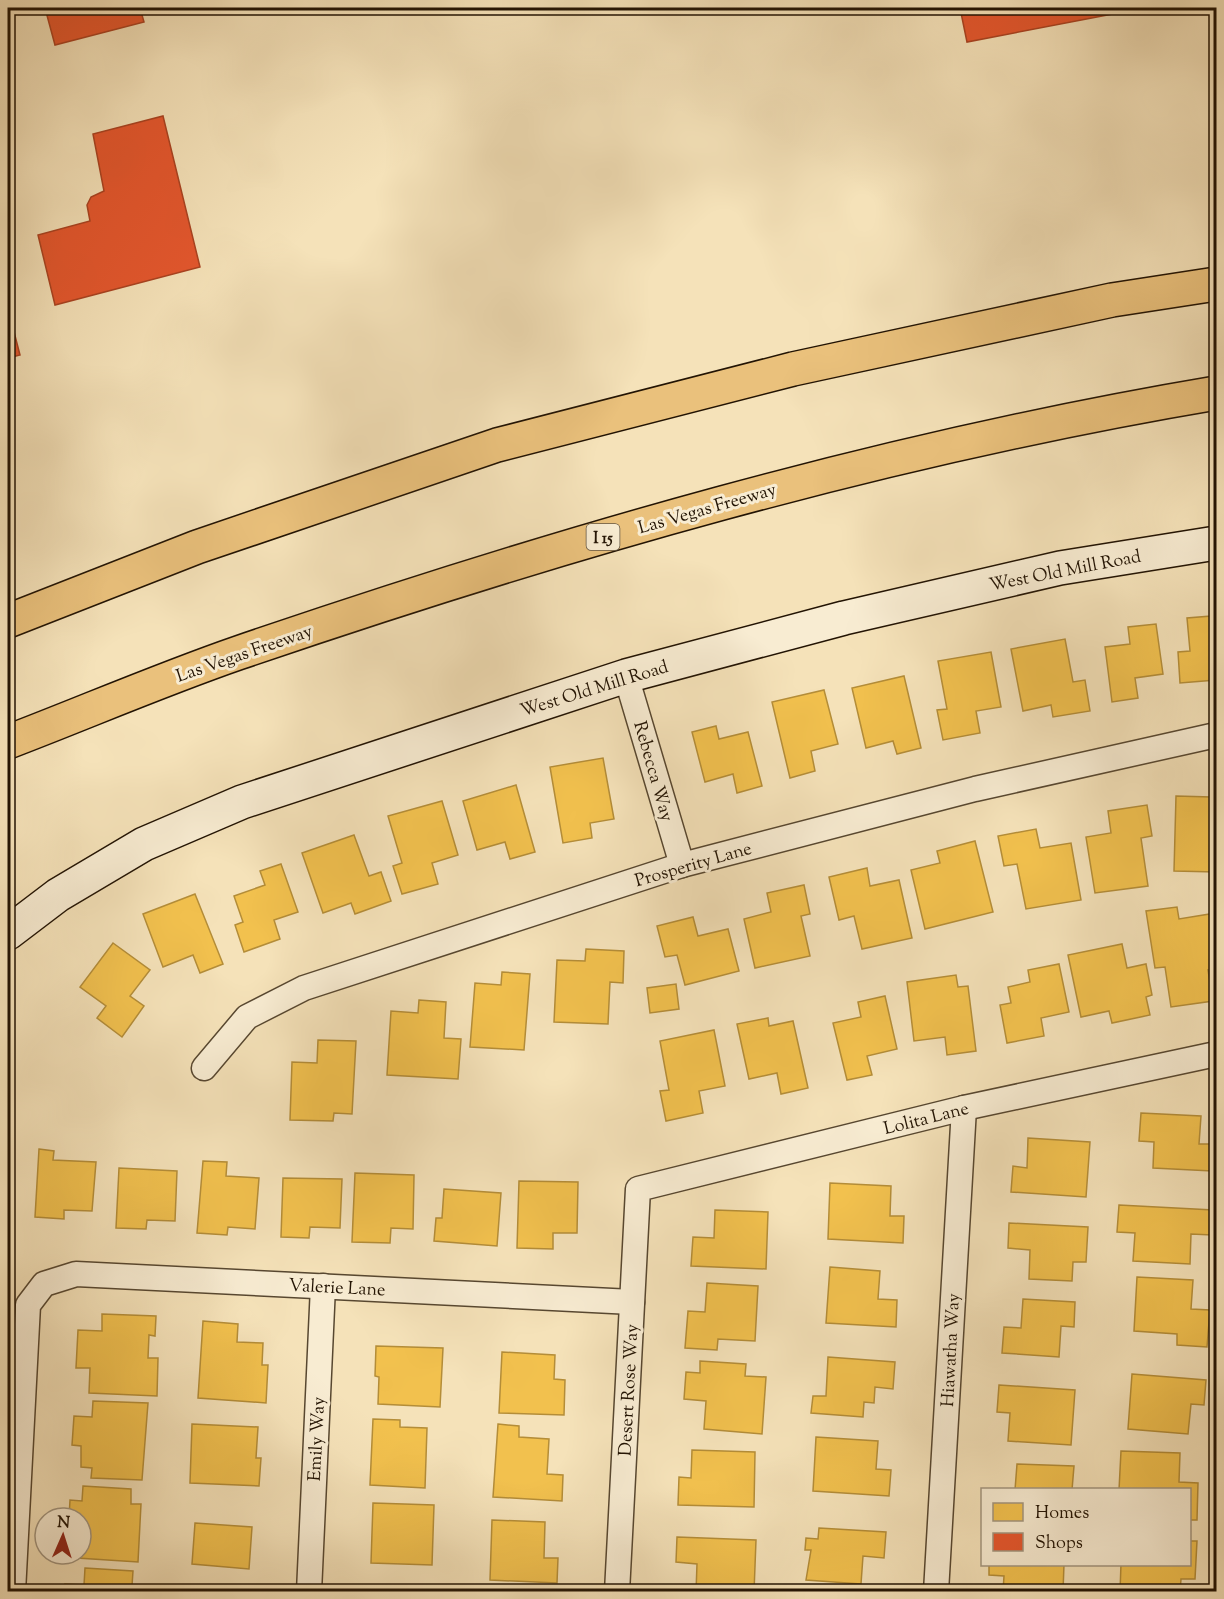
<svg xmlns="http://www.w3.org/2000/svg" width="1224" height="1599" font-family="'Sorts Mill Goudy',serif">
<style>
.homes{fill:#f2c14e;stroke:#b48d38;stroke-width:1.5}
.shops{fill:#e4572e;stroke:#aa4321;stroke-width:1.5}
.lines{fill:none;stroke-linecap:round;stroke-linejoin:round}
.street-casing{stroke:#574730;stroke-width:27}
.secondary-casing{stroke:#221303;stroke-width:36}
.highway-casing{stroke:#221303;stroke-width:36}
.street{stroke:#f8ecd2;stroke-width:24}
.secondary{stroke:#f8ecd2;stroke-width:33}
.highway{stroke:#eac17c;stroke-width:33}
.labels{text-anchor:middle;stroke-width:6;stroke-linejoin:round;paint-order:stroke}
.shield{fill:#f8ecd2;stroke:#625441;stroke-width:1.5}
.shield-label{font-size:16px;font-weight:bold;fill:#221303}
.street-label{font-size:18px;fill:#221303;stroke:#f8ecd2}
</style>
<rect width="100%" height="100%" fill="#f5e2b9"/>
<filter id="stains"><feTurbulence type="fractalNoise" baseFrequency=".00333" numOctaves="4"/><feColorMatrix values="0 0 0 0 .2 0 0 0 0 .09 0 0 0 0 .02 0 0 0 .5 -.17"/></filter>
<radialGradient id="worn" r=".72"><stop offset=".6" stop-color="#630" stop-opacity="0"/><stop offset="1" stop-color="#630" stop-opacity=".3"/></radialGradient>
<g class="homes">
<polygon points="1210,604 1216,604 1216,680 1180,683 1178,652 1190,651 1187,618 1211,616"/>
<polygon points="1156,624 1163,674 1135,678 1138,698 1112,702 1105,647 1130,644 1128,627"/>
<polygon points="1065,639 1073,682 1085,680 1090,711 1053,717 1051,705 1023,711 1011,649"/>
<polygon points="991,652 1001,707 976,711 980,733 943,740 937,710 947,709 938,661"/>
<polygon points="904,676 921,748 897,754 893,741 866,748 852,688"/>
<polygon points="824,690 838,744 811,751 815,771 790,778 772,702"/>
<polygon points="716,726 719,739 748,732 762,786 737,793 733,774 705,782 692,732"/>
<polygon points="603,758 614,819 590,823 592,838 563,843 550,767"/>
<polygon points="516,785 535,852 510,859 505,842 477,850 463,801"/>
<polygon points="1176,796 1211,797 1210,811 1216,811 1216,872 1174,871"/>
<polygon points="442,801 458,855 432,863 438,884 402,894 393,866 402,863 388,816"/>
<polygon points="1147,805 1152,836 1141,838 1148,886 1095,893 1086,837 1111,833 1108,811"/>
<polygon points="1036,829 1040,848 1071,843 1081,900 1026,909 1017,864 1004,866 998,836"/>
<polygon points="354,835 369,876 381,872 391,901 355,914 351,903 323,913 302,853"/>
<polygon points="975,841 993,912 925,929 911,870 940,863 937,851"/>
<polygon points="281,864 298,912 274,920 280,939 244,952 235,925 243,922 234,896 265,885 260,871"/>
<polygon points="867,868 870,886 899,880 912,938 862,949 854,916 839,920 829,877"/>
<polygon points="804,885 810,914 801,916 810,956 755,968 744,919 771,912 767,893"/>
<polygon points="195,894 223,964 200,973 193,955 163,967 143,914"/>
<polygon points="1177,907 1179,919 1216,913 1216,969 1208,970 1213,1001 1171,1007 1165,967 1155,968 1146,911"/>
<polygon points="693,917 698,936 728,929 739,971 685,985 677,955 665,957 657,926"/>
<polygon points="113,943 150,970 130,996 144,1006 122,1037 97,1018 106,1006 80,987"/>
<polygon points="1122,944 1127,968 1146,964 1152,995 1146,997 1150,1015 1112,1023 1109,1011 1081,1017 1068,955"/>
<polygon points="586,949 624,951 623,983 610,982 608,1024 554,1022 557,960 585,961"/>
<polygon points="1059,964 1069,1012 1041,1018 1044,1036 1007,1043 1000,1005 1011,1003 1008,987 1030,982 1028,970"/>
<polygon points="502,972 530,974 524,1050 470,1047 475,983 501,985"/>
<polygon points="956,975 958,987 968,986 976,1051 947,1055 945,1037 914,1041 907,982"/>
<polygon points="676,984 679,1009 650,1013 647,988"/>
<polygon points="885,996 897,1049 867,1056 872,1075 847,1080 833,1023 861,1017 858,1002"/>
<polygon points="419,1000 446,1002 444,1038 461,1039 458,1079 387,1075 391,1011 418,1013"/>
<polygon points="768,1018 769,1026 793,1021 808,1088 781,1094 777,1073 749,1079 737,1024"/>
<polygon points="714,1030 725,1086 699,1091 703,1113 666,1121 660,1091 669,1090 660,1041"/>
<polygon points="318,1040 356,1041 352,1114 334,1113 333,1121 290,1120 292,1062 317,1063"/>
<polygon points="1141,1113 1201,1116 1199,1144 1214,1144 1212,1171 1153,1168 1154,1142 1139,1141"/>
<polygon points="1028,1138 1090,1142 1086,1197 1011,1192 1013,1166 1027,1168"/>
<polygon points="39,1149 54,1151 53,1160 96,1162 92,1211 64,1210 64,1219 35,1217"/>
<polygon points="203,1161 227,1162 226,1176 259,1178 255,1229 228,1227 227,1235 197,1233"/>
<polygon points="119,1168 177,1171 175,1221 147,1220 146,1229 116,1228"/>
<polygon points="355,1173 414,1175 413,1229 391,1228 390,1243 352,1242"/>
<polygon points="283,1178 342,1179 340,1228 310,1227 309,1238 281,1237"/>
<polygon points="519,1181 578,1182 577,1233 553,1233 553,1249 517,1248"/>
<polygon points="830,1183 891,1186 890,1216 904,1216 903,1243 828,1239"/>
<polygon points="444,1189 501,1193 497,1246 434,1241 436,1218 442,1218"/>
<polygon points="1119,1205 1213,1210 1212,1235 1191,1234 1190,1264 1133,1261 1135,1233 1117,1232"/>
<polygon points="715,1210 768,1212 766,1269 691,1266 693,1237 714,1238"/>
<polygon points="1009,1223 1088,1227 1086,1262 1073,1262 1072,1281 1029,1279 1030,1250 1008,1248"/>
<polygon points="830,1267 880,1271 878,1299 897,1300 896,1327 826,1323"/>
<polygon points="1137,1277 1193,1280 1191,1309 1210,1310 1207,1347 1177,1345 1177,1334 1134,1331"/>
<polygon points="707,1283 758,1286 755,1341 718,1339 717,1350 685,1348 688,1311 705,1312"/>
<polygon points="1023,1299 1075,1302 1074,1327 1061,1326 1059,1357 1002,1353 1004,1327 1021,1328"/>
<polygon points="102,1314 156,1316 155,1336 149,1335 148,1358 158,1358 157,1396 89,1393 90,1368 76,1368 78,1330 102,1331"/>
<polygon points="203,1321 238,1324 237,1342 263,1343 262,1365 268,1365 266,1403 198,1398"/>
<polygon points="376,1346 443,1348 440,1407 378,1404 379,1377 375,1376"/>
<polygon points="502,1352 555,1355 554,1379 565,1380 564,1415 499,1413"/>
<polygon points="828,1357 895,1362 893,1389 875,1387 874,1403 864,1402 863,1417 811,1413 813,1396 826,1396"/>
<polygon points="700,1361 746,1364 745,1376 766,1377 762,1434 704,1429 706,1401 684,1399 686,1372 700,1373"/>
<polygon points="1132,1374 1206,1380 1204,1405 1191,1404 1188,1434 1128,1429"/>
<polygon points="999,1385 1075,1390 1071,1445 1008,1441 1010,1413 997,1412"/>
<polygon points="93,1401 148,1403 142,1480 91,1478 92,1468 81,1467 81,1446 72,1445 74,1416 92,1417"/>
<polygon points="373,1419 400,1420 400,1427 427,1428 425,1488 370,1485"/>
<polygon points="192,1424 258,1427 256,1458 261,1458 259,1486 190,1483"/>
<polygon points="498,1424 519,1426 519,1437 549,1439 547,1474 563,1475 562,1501 493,1497"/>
<polygon points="816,1437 878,1441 876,1469 891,1470 889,1496 813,1491"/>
<polygon points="692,1450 755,1452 754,1507 678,1505 679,1477 691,1478"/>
<polygon points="1121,1451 1180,1453 1179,1482 1198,1483 1197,1520 1190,1520 1190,1490 1119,1490"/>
<polygon points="1017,1464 1074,1466 1072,1490 1015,1490"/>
<polygon points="83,1486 131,1489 131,1504 141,1504 138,1562 77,1558 77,1554 81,1554 81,1518 69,1518 70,1500 82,1501"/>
<polygon points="373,1503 434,1505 432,1565 371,1563"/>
<polygon points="492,1520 545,1522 544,1558 558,1558 557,1583 490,1580"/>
<polygon points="195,1523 252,1527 249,1569 192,1564"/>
<polygon points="819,1528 886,1532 884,1558 863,1556 861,1584 806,1580 811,1550 805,1550 806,1538 818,1539"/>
<polygon points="677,1537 756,1540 754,1592 696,1592 697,1564 676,1562"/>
<polygon points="1190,1541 1197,1541 1195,1579 1181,1579 1180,1592 1120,1592 1121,1564 1190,1564"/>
<polygon points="989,1564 1064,1564 1063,1592 1003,1592 1004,1576 989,1575"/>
<polygon points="85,1568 133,1571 132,1586 150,1588 150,1592 64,1592 65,1584 84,1585"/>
<polygon points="364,1586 443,1591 442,1592 364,1592"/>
</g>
<g class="shops">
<polygon points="45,8 140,8 144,22 55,45"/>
<polygon points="960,8 1144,8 967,42"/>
<polygon points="163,116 200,267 55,305 38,235 90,221 87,205 91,197 104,191 93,134"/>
<polygon points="13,328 20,355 8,358 8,330"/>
</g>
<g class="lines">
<g class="street-casing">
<g id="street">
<polyline points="626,676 682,865"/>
<polyline points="204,1068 247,1017 304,988 682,865 975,789 1216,735"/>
<polyline points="13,1592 28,1305 44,1284 76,1274 632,1302"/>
<polyline points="309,1592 323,1286"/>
<polyline points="617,1592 638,1189 964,1108 1216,1054"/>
<polyline points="936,1592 964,1108"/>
</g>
</g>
<g class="secondary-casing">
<polyline id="secondary" points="8,933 58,895 144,844 242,802 626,676 844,618 1060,568 1216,543"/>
</g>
<g class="highway-casing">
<g id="highway">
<polyline points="8,621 197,547 497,445 793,369 1112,300 1216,284"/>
<path d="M 8,742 C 84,713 160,680 238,653 C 557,544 883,449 1216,393"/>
</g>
</g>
<use href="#street" class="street"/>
<use href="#secondary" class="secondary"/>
<use href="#highway" class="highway"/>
</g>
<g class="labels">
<rect class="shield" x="586.5" y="524" width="33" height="26" rx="4.5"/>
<g class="shield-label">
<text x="603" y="543">I 15</text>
</g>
<g class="street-label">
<text transform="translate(707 508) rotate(-16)" y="6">Las Vegas Freeway</text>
<text transform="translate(1065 570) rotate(-11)" y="6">West Old Mill Road</text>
<text transform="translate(244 653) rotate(-19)" y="6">Las Vegas Freeway</text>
<text transform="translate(594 688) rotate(-17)" y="6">West Old Mill Road</text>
<text transform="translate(654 771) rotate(74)" y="6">Rebecca Way</text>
<text transform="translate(693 864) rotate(-16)" y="6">Prosperity Lane</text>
<text transform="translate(926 1118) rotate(-14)" y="6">Lolita Lane</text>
<text transform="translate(337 1287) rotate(3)" y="6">Valerie Lane</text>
<text transform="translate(950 1350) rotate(-87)" y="6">Hiawatha Way</text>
<text transform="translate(628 1390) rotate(-87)" y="6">Desert Rose Way</text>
<text transform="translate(316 1439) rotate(-87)" y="6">Emily Way</text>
</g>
</g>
<rect width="1224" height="1599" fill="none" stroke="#f5e2b9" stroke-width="30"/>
<rect x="9" y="9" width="1206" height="1581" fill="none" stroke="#221303" stroke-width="3"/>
<rect x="15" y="15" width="1194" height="1569" fill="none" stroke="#221303" stroke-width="1.5"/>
<rect x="981" y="1488" width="210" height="78" fill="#f8ecd2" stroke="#a2957f" stroke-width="1.5"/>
<rect x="993" y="1503" width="30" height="18" fill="#f2c14e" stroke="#a2957f" stroke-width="1.5"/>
<text x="1035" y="1518" font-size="18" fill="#221303">Homes</text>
<rect x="993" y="1533" width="30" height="18" fill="#e4572e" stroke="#a2957f" stroke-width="1.5"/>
<text x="1035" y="1548" font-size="18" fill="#221303">Shops</text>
<g transform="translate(63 1536) rotate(3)"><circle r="28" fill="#f8ecd2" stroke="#a2957f" stroke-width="1.5"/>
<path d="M0-4.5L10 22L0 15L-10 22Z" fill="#8f2418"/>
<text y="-9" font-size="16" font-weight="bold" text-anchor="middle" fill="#221303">N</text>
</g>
<rect width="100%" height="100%" filter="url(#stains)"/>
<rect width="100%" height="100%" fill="url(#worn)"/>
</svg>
